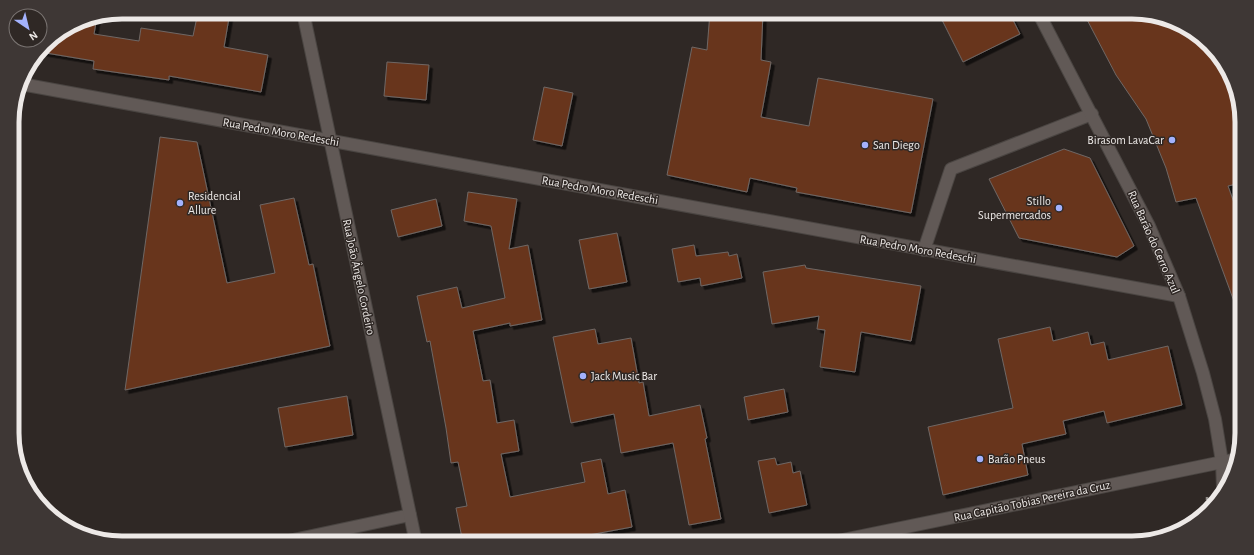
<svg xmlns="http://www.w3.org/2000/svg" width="1254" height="555" font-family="'Alegreya Sans',sans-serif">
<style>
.building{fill:#67361f;stroke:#6f6764;filter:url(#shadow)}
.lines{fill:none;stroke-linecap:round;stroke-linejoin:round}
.lane-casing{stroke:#4a4542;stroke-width:14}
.street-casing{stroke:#4a4542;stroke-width:14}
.secondary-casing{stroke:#4a4542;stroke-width:14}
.path{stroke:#928d8a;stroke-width:2.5;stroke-dasharray:3 3;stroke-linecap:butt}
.lane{stroke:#615956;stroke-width:12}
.street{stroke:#615956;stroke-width:12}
.secondary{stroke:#615956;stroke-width:12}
.poi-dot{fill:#a3b2fd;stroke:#2f2825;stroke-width:1.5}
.labels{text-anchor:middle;stroke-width:3;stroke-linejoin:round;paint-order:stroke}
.street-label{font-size:12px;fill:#ede9e7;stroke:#2f2825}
.poi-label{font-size:12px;fill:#ede9e7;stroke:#2f2825;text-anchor:start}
.rim{fill:none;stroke:#ede9e7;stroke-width:5}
</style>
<defs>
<filter id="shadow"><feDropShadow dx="3.5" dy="3.5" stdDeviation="0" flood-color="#0009"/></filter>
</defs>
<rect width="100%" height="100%" fill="#2f2825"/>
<g class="building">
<polygon points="198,12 230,12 224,47 268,55 261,92 169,76 169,80 93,69 94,61 40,52 49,40 80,20 97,17 94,34 139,41 141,28 193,36"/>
<polygon points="710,12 763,12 761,60 771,62 761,117 809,126 818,78 933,99 911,213 796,192 797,188 750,178 747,192 667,175 692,47 707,50"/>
<polygon points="938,12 1009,12 1020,34 963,62"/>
<polygon points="1083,12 1132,12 1174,20 1181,26 1187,38 1193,35 1219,55 1241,108 1241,183 1228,186 1241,222 1242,314 1239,315 1196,198 1176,202 1166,168 1146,119 1116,75"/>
<polygon points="387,62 429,65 426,100 384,96"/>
<polygon points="544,87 573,93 562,146 533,140"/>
<polygon points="160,137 197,142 227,283 275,273 260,205 294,198 309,265 313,264 330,346 125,390"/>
<polygon points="1064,149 1090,158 1134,246 1117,257 1019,238 989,179"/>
<polygon points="468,192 517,199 509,249 528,245 542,320 510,326 510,323 473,331 483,381 490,380 497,423 514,420 519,451 501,454 510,497 585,482 581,463 601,459 608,494 625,490 632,527 589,535 591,543 463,543 456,508 467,506 458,462 451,463 446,428 430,341 427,342 417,296 457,287 462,308 505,298 491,226 464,221"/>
<polygon points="436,199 442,226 398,237 391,210"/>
<polygon points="617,233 627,282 589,289 579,240"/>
<polygon points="694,245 696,256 728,252 729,256 737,254 742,278 701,286 700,278 678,282 672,249"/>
<polygon points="805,265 806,268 921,286 911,341 861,332 855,372 820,367 825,330 817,329 819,316 772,324 763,272"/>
<polygon points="1050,327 1053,341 1088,332 1091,345 1104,342 1108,360 1168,346 1182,405 1107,423 1104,411 1063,421 1066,434 1022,444 1028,475 943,495 928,427 1013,408 998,339"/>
<polygon points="595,329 598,344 631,338 639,383 643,382 649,416 700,405 707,438 705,439 721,519 689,525 673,443 621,453 614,414 571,423 553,337"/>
<polygon points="784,389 788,412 748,420 744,397"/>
<polygon points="347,396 353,435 285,447 278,408"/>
<polygon points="775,458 777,465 791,462 793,473 800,471 807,505 769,513 758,461"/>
</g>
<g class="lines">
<g class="lane-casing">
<g id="lane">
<polyline points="924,250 951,169 1092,114"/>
<polyline points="279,543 410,515"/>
</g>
</g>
<g class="street-casing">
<polyline id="street" points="21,84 1179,296"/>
</g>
<g class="secondary-casing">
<g id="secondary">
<polyline points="303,12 416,543"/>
<polyline points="1038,12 1149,226 1179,296 1203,373 1215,419 1222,462 1223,488"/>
<polyline points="828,543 1237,459"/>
</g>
</g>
<polyline class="path" points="1207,497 1207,507"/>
<use href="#lane" class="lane"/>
<use href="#street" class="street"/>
<use href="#secondary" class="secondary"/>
</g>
<g class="poi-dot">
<circle cx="1172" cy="140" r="4"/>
<circle cx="865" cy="145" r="4"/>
<circle cx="180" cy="203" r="4"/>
<circle cx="1059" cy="208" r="4"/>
<circle cx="583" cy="376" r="4"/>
<circle cx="980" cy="459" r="4"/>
</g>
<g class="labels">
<g class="street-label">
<text transform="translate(281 132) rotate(10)" y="4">Rua Pedro Moro Redeschi</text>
<text transform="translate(600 190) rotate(10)" y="4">Rua Pedro Moro Redeschi</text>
<text transform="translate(1154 242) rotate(66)" y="4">Rua Barão do Cerro Azul</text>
<text transform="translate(918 249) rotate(10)" y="4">Rua Pedro Moro Redeschi</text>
<text transform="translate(359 277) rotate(78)" y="4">Rua João Ângelo Cordeiro</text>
<text transform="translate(1032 501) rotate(-12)" y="4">Rua Capitão Tobias Pereira da Cruz</text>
</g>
<g class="poi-label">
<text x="1164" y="144" text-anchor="end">Birasom LavaCar</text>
<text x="873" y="149">San Diego</text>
<text x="188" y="200">Residencial<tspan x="188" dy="14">Allure</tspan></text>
<text x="1051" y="205" text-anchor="end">Stillo<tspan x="1051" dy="14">Supermercados</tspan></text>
<text x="591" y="380">Jack Music Bar</text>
<text x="988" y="463">Barão Pneus</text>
</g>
</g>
<path d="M0 0H1254V555H0ZM122 19H1132A103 103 0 0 1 1235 122V433A103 103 0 0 1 1132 536H122A103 103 0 0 1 19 433V122A103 103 0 0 1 122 19Z" fill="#3e3735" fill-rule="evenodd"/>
<path class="rim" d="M122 19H1132A103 103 0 0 1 1235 122V433A103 103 0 0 1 1132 536H122A103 103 0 0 1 19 433V122A103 103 0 0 1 122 19Z"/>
<g transform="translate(28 28) rotate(145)"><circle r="19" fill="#2f2825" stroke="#7b7573"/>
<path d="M0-3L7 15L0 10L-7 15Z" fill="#a3b2fd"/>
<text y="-6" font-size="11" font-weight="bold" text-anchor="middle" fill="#ede9e7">N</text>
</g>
</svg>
